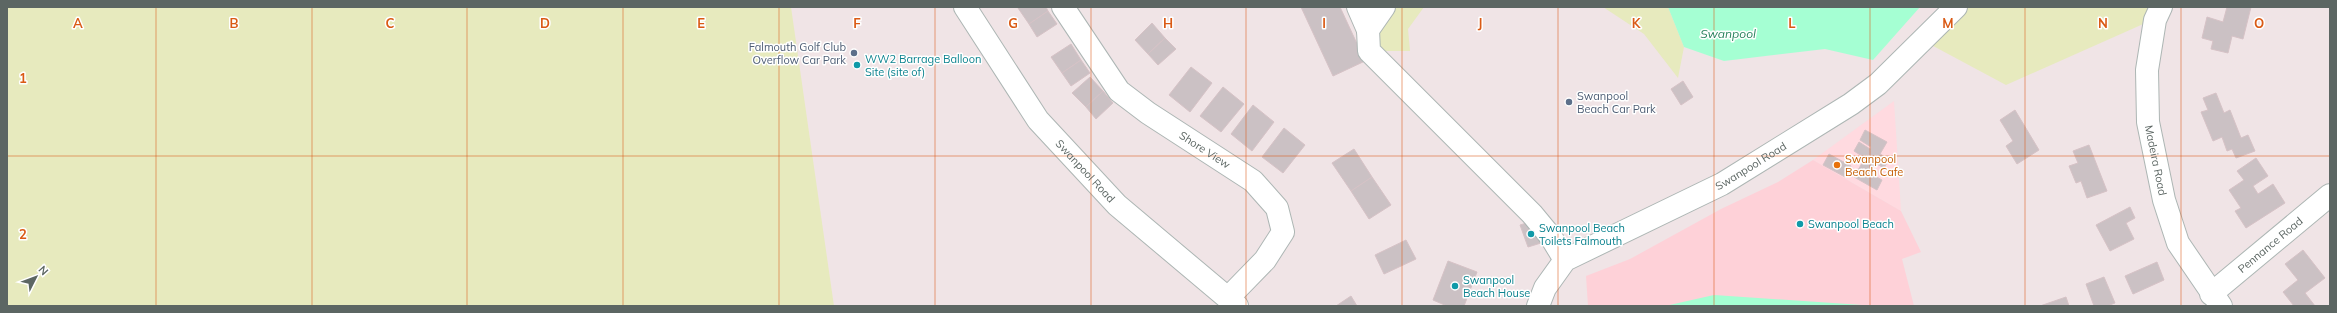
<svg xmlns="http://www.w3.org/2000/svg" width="2337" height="313" font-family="Mulish,sans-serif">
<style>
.commercial{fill:#ffdae0}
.green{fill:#e7eabe}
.sand{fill:#fed1d8}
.water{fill:#a5ffd3}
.building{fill:#cbc1c4;stroke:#d6c2c6}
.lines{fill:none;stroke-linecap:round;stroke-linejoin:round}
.minor-casing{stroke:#adb6b4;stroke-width:24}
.minor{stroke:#fff;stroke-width:22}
.grid{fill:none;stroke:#da5a15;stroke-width:1;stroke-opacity:0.55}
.service-dot{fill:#5c6f8a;stroke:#fff;stroke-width:1.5}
.culture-dot{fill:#0f9aa8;stroke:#fff;stroke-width:1.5}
.food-dot{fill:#e8710a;stroke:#fff;stroke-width:1.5}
.labels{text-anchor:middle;stroke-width:3;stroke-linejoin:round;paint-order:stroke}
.service-label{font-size:11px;fill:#4e5e75;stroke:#fff;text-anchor:end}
.culture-label{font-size:11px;fill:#0d838f;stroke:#fff;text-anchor:start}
.street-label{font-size:11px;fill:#5c6663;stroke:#fff}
.food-label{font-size:11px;fill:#c56008;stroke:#fff;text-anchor:start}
.water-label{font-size:12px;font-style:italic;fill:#2a845e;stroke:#fff}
.grid-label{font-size:13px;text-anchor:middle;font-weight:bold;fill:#da5a15;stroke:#fff;stroke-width:3;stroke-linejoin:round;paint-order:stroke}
</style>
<rect width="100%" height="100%" fill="#f0e4e6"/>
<polygon class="commercial" points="1894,101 1901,211 1813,160"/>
<g class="green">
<polygon points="7,7 791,7 834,306 7,306"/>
<polygon points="1384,7 1424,7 1408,29 1410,51 1369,51"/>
<polygon points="1603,7 1668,7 1684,47 1678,78 1644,34"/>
<polygon points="1956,7 2174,7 2168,13 2006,85 1922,40"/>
</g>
<polygon class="sand" points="1813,160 1901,211 1921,252 1902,259 1914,306 1588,306 1586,276 1630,259 1721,209 1778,182"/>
<g class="water">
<polygon points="1668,7 1920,7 1873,60 1825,49 1724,61 1684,47"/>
<polygon points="1714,295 1862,305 1864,306 1665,306"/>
</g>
<g class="building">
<polygon points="1020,7 1046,7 1048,11 1029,24 1018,8"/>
<polygon points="1301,7 1340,7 1365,61 1333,76"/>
<polygon points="2227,7 2251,7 2243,39 2232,36 2228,53 2211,49 2213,41 2202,38 2207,17 2223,22"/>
<polygon points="1048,11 1057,24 1037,37 1029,24"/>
<polygon points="1152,23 1165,38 1148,54 1135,40"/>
<polygon points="1165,38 1176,49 1158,65 1148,54"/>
<polygon points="1071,44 1081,60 1062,73 1051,57"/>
<polygon points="1081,60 1090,73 1071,86 1062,73"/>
<polygon points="1191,67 1212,83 1190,112 1169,95"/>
<polygon points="1090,77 1103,91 1086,107 1072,93"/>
<polygon points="1683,81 1693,97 1681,105 1671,89"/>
<polygon points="1223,87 1244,104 1221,132 1200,116"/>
<polygon points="1103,91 1113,103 1096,119 1086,107"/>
<polygon points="2216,93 2224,113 2230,110 2241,138 2248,135 2255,151 2236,158 2232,149 2227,151 2222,137 2213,141 2201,112 2208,110 2203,98"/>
<polygon points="1253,105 1274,122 1252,151 1231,134"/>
<polygon points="2015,110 2039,150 2017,164 2006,146 2013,141 2000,120"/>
<polygon points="1284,128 1305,145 1283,173 1262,157"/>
<polygon points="1865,130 1887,142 1880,154 1889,159 1884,168 1875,163 1870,173 1882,180 1877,190 1854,177 1865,158 1854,151 1859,142 1870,149 1871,147 1860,140"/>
<polygon points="2089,145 2107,191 2087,198 2081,181 2076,183 2069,166 2078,163 2073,151"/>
<polygon points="1354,149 1372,177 1351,191 1332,163"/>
<polygon points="1829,154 1851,166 1845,177 1823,165"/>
<polygon points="2256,158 2268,176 2253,186 2258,194 2273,184 2285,203 2246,228 2235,211 2241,208 2229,190 2244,180 2237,171"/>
<polygon points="1372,177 1391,205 1369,219 1351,191"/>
<polygon points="2130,207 2135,218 2126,223 2134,239 2110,251 2096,225"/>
<polygon points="1533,221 1541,243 1528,247 1520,225"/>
<polygon points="1406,240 1416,259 1384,274 1375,255"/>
<polygon points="2303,250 2325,278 2305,293 2315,306 2294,306 2283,292 2298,280 2285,264"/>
<polygon points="1448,261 1477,272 1464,306 1447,306 1433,300"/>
<polygon points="2157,262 2164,280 2133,294 2125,276"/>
<polygon points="2104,277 2115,303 2107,306 2094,306 2086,284"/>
<polygon points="1351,296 1357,306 1336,306"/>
<polygon points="2066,297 2069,306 2040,306"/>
</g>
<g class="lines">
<g class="minor-casing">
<g id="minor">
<path id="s1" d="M 965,7 L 1038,120 L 1117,205 L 1237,306"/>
<path id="s2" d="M 1063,7 L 1119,91 L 1148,113 L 1253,181 L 1277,208 L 1283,232 L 1265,260 L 1228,298"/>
<polyline points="1358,7 1368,30"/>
<polyline points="1384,7 1368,30 1369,51 1532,214 1551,237 1565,260"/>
<path id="s3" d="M 2161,7 L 2155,20 L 2147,70 L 2148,122 L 2164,200 L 2178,243 L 2221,306"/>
<path id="s4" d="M 2211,294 L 2330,195"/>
<path id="s5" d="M 1538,306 L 1545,288 L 1565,260 L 1722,184 L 1851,104 L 1878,84 L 1956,7"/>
</g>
</g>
<use href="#minor" class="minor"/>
</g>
<path class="grid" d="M 156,7 L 156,306M 312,7 L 312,306M 467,7 L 467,306M 623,7 L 623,306M 779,7 L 779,306M 935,7 L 935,306M 1091,7 L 1091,306M 1246,7 L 1246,306M 1402,7 L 1402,306M 1558,7 L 1558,306M 1714,7 L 1714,306M 1870,7 L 1870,306M 2025,7 L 2025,306M 2181,7 L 2181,306M 7,156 L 2330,156"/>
<g class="service-dot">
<circle cx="854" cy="53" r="4"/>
<circle cx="1569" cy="102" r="4"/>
</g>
<g class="culture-dot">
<circle cx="857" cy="65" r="4"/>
<circle cx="1800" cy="224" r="4"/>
<circle cx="1531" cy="234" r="4"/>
<circle cx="1455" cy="286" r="4"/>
</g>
<circle class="food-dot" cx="1837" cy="165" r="4"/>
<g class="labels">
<g class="service-label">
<text x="846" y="51">Falmouth Golf Club<tspan x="846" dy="13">Overflow Car Park</tspan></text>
<text x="1577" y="100" text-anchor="start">Swanpool<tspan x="1577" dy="13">Beach Car Park</tspan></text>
</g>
<g class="culture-label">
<text x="865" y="63">WW2 Barrage Balloon<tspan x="865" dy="13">Site (site of)</tspan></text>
<text x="1808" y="228">Swanpool Beach</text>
<text x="1539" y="232">Swanpool Beach<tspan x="1539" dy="13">Toilets Falmouth</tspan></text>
<text x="1463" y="284">Swanpool<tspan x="1463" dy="13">Beach House</tspan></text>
</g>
<g class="street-label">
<text dy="4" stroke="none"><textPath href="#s2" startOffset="205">Shore View</textPath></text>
<text dy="4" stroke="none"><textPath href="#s3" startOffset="156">Madeira Road</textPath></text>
<text dy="4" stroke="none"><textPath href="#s5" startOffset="262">Swanpool Road</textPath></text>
<text dy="4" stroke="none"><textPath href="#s1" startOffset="204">Swanpool Road</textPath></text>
<text dy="4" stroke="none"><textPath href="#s4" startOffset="77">Pennance Road</textPath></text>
</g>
<g class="food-label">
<text x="1845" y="163">Swanpool<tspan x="1845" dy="13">Beach Cafe</tspan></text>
</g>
<g class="water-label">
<text x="1728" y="38">Swanpool</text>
</g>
</g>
<g class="grid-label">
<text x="78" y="28">A</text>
<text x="234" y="28">B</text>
<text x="390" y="28">C</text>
<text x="545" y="28">D</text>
<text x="701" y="28">E</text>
<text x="857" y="28">F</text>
<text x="1013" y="28">G</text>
<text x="1168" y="28">H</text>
<text x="1324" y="28">I</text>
<text x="1480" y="28">J</text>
<text x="1636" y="28">K</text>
<text x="1792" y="28">L</text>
<text x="1948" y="28">M</text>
<text x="2103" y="28">N</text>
<text x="2259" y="28">O</text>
<text x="23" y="83">1</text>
<text x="23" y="239">2</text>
</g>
<rect width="2337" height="313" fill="none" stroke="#5c6663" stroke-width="16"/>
<g transform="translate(36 277) rotate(48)" stroke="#ffffff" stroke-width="3" paint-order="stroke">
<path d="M0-3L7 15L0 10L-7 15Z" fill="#5c6663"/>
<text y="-6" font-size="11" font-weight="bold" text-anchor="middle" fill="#5c6663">N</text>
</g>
</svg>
